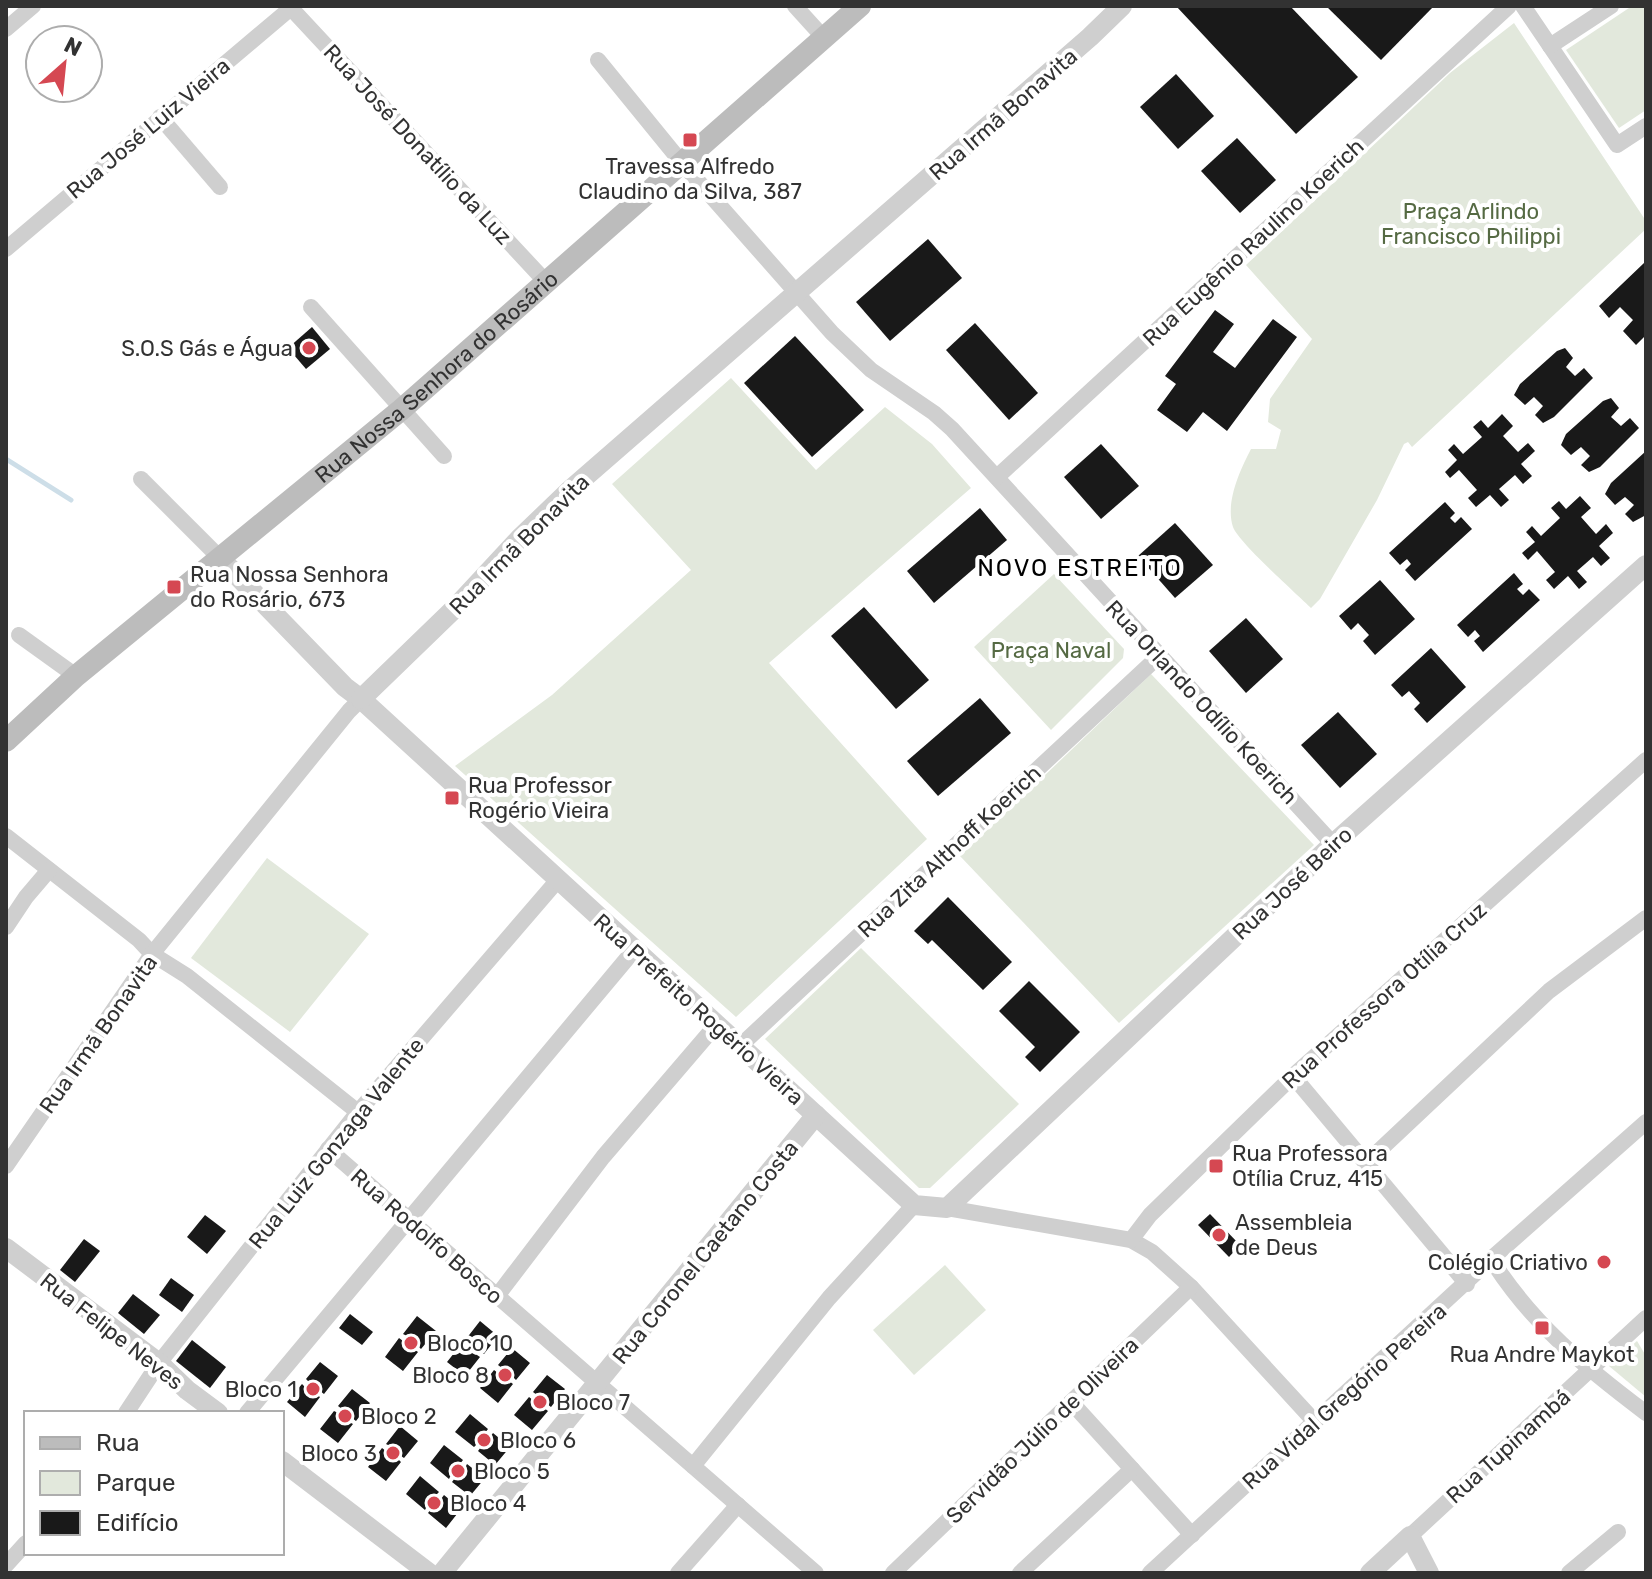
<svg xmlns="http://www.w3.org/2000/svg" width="1652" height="1579" font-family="Rubik,sans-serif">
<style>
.green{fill:#e2e8dc}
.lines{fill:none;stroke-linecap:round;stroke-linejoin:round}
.stream{stroke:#cddee8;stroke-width:5}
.building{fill:#191919}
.minor{stroke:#cfcfcf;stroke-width:16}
.tertiary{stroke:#cfcfcf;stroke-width:20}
.secondary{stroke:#bcbcbc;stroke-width:22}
.poi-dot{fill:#d54852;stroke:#fff;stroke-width:3}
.labels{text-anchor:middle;stroke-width:8;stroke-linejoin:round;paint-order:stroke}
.street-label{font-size:22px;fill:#323232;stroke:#fff}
.poi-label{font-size:22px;fill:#323232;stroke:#fff;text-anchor:start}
.park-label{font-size:22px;fill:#556a43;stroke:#fff}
.neighbourhood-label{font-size:24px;letter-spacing:2px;fill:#000;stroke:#fff}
</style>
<rect width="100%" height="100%" fill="#fff"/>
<g class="green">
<polygon points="1632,6 1646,6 1646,110 1619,128 1566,50"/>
<path d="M 1514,23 L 1646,221 L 1646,229 L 1412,447 L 1408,442 L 1404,444 L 1377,500 L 1320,599 L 1311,608 C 1296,593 1239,543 1233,527 C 1225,503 1240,470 1251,449 L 1276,449 L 1281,430 L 1268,422 L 1270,399 L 1312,339 L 1246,265 L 1450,73 Z"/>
<polygon points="731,378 816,470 885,407 932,444 971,488 769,663 927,839 736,1017 455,766 552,695 691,570 612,484"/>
<polygon points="1054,574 1124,649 1123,658 1051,730 974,647"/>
<polygon points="1151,674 1314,845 1119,1023 960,856"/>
<polygon points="267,858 369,934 290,1032 191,958"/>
<polygon points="861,948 1019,1104 930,1188 919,1188 765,1039"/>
<polygon points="945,1265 986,1310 914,1375 873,1330"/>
<polygon points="1637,1341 1646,1356 1646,1397 1609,1366"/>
</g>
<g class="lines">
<polyline class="stream" points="6,459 71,500"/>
</g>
<g class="building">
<polygon points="1176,6 1290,6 1358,77 1296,134"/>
<polygon points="1326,6 1434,6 1381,60"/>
<polygon points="1176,74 1214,116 1178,149 1140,107"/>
<polygon points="1237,138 1276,180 1240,213 1201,171"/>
<polygon points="928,239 962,278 890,341 856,302"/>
<polygon points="1644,263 1646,335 1636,345 1623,331 1633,320 1620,307 1609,318 1599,306"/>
<polygon points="1215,310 1234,324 1213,352 1235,368 1273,319 1297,337 1227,431 1203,412 1187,432 1157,410 1176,384 1165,376"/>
<polygon points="975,323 1038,393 1009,420 946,350"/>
<polygon points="312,327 330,349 306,369 288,348"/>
<polygon points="795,336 864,410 812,457 744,383"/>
<polygon points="1565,348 1573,358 1566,367 1575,376 1584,368 1593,378 1554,417 1543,423 1535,415 1543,406 1534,397 1525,405 1514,395 1520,384 1557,351"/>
<polygon points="1611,398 1619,408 1611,417 1621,426 1630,418 1639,428 1600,467 1589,472 1581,465 1590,456 1581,447 1571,455 1561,445 1566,434 1603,401"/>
<polygon points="1502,414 1513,426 1503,436 1518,452 1528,443 1535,451 1521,464 1532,476 1523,484 1515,475 1499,489 1509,500 1501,507 1490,495 1476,507 1468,498 1477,490 1459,470 1450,478 1445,472 1457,460 1448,450 1454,444 1463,454 1482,437 1473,427 1481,420 1488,428"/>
<polygon points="1101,444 1139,486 1101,519 1064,477"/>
<polygon points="1646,451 1646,515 1633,522 1625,514 1634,505 1625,497 1615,505 1605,494 1611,483"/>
<polygon points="1580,496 1591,508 1581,517 1596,534 1606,524 1613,533 1599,546 1610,558 1601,566 1593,557 1577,571 1587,582 1579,589 1568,576 1554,589 1546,580 1555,572 1537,551 1528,560 1522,553 1535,542 1526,532 1532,526 1541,536 1560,518 1551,508 1559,501 1566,509"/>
<polygon points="1445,502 1455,513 1450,518 1455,523 1461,517 1472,529 1415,581 1405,570 1411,564 1407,559 1400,565 1389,553"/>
<polygon points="980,508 1007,540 934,603 907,571"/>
<polygon points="1175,523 1213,565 1175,598 1138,556"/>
<polygon points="1514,573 1523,584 1517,589 1523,595 1529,589 1540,600 1483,652 1474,641 1480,636 1475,630 1468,637 1457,625"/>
<polygon points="1380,580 1415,619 1375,655 1363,641 1369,635 1358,623 1351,630 1339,616"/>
<polygon points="864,607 929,680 896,709 831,636"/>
<polygon points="1246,618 1283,659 1246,693 1209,651"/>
<polygon points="1431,648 1466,687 1427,723 1414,709 1420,703 1409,691 1402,697 1391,685"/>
<polygon points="980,698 1011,733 938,796 907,761"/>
<polygon points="1338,712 1377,754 1340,788 1301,745"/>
<polygon points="948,897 1012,962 983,990 932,940 928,944 914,931"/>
<polygon points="1029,981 1080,1032 1040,1072 1025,1057 1035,1047 999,1011"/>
<polygon points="1210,1214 1240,1245 1229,1257 1198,1225"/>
<polygon points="205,1215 226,1231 207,1254 187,1237"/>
<polygon points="84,1239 100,1251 75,1282 60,1270"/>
<polygon points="171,1278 194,1295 182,1312 159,1295"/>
<polygon points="133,1294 160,1315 144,1334 118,1313"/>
<polygon points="350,1314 373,1332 362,1345 339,1328"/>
<polygon points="417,1316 436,1331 421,1349 418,1346 415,1350 418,1352 403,1371 385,1357 399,1338 403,1341 407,1336 403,1334"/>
<polygon points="480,1321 498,1336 484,1354 480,1351 477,1355 480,1357 465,1376 447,1362 462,1343 466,1346 469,1342 466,1339"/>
<polygon points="192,1340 226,1367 210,1388 176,1361"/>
<polygon points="512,1348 530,1363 516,1380 513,1377 509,1381 513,1384 498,1403 480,1388 494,1370 498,1373 502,1368 498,1365"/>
<polygon points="320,1362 338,1376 324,1394 320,1391 317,1395 320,1397 305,1417 287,1402 302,1384 305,1387 309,1382 306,1379"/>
<polygon points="547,1375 565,1389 551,1407 547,1404 544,1408 548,1411 532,1430 514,1415 529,1397 533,1400 537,1395 533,1392"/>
<polygon points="352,1389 370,1403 356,1421 352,1418 349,1422 353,1424 338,1443 320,1429 334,1411 338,1413 342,1409 338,1406"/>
<polygon points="470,1414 488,1429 485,1433 490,1437 493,1433 510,1447 495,1465 478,1451 481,1447 477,1444 474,1447 455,1432"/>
<polygon points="400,1426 418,1441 404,1458 401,1456 398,1459 401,1462 386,1481 368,1467 382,1448 386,1451 390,1446 386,1444"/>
<polygon points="444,1445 463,1460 460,1464 465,1468 467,1464 485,1478 470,1496 452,1482 455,1478 451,1475 449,1479 430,1463"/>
<polygon points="420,1476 439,1492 436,1495 441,1499 444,1495 461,1509 446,1528 428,1513 431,1509 427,1506 425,1510 406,1494"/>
</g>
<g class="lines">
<g class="minor">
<polyline points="289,6 546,282"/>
<polyline points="795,6 824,38"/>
<polyline points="1523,6 1617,145 1646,126"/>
<polyline points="6,29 33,6"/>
<polyline points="1550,46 1611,6"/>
<polyline points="598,60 682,163 832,333 871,370 934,413 952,429 1333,844"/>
<polyline points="160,117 220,187"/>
<polyline points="6,249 291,8"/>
<polyline points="311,307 444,456"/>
<polyline points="997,477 1509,6"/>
<polyline points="141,479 219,557"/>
<polyline points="19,635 76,676"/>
<polyline points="6,836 139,940 152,954 187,976 358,1112"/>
<polyline points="6,927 26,897 49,870"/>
<polyline points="740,1046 1159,656"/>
<polyline points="1293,1076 1467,1284"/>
<polyline points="328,1149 816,1573"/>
<polyline points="1367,1162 1549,991 1646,918"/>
<polyline points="6,1166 152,954 349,711 361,699"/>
<polyline points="947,1208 1131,1240 1152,1252 1191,1287 1315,1422"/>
<polyline points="1131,1240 1150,1215 1293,1076 1646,760"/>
<path d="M 1491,1259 C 1532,1324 1586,1368 1646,1413"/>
<polyline points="497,1296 603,1157 717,1024"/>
<polyline points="1071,1402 1192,1535"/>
<polyline points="126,1413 159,1363 358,1112 557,881"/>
<polyline points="247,1413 635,949"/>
<polyline points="693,1466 829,1298 914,1205"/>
<polyline points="1410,1536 1646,1318"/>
<polyline points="6,1565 26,1543"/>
<polyline points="678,1573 738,1505"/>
<polyline points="893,1573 1191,1287"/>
<polyline points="1020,1573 1132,1469"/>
<polyline points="1150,1573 1491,1259 1646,1122"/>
<polyline points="1569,1573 1618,1532"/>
</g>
<g class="tertiary">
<polyline points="219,557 345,687 361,699 914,1205 947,1208 1333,844 1646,565"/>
<polyline points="361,699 454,609 519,539 570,490 1090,37 1122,6"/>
<polyline points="6,1248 159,1363 187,1390 218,1413"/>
<polyline points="282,1461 429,1573"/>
<polyline points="442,1573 816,1115"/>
<polyline points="1370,1573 1410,1536 1429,1573"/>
</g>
<path class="secondary" id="s1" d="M 6,741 L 76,676 L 402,409 L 860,6"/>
</g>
<g class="poi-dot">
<rect x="682" y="132" width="16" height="16" rx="4"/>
<circle cx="309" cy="348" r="8"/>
<rect x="166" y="579" width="16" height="16" rx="4"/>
<rect x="444" y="790" width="16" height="16" rx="4"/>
<rect x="1208" y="1158" width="16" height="16" rx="4"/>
<circle cx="1219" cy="1235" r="8"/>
<circle cx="1604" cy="1262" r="8"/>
<rect x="1534" y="1320" width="16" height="16" rx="4"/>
<circle cx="411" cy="1343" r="8"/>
<circle cx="505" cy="1375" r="8"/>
<circle cx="313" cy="1389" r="8"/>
<circle cx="540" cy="1402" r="8"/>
<circle cx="345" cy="1416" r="8"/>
<circle cx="484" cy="1440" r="8"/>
<circle cx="393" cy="1453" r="8"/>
<circle cx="458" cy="1471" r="8"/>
<circle cx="434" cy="1503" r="8"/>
</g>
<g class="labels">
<g class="street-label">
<text transform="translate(1003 114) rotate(-41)" y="8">Rua Irmã Bonavita</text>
<text transform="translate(148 128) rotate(-40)" y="8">Rua José Luiz Vieira</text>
<text transform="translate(418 144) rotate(47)" y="8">Rua José Donatílio da Luz</text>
<text transform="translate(1253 242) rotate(-43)" y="8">Rua Eugênio Raulino Koerich</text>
<text dy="8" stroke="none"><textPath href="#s1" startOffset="564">Rua Nossa Senhora do Rosário</textPath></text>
<text transform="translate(519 544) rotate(-45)" y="8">Rua Irmã Bonavita</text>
<text transform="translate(1202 702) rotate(47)" y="8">Rua Orlando Odílio Koerich</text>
<text transform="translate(949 851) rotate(-43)" y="8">Rua Zita Althoff Koerich</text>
<text transform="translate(1292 883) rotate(-43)" y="8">Rua José Beiro</text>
<text transform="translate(1384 995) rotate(-42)" y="8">Rua Professora Otília Cruz</text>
<text transform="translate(699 1009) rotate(42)" y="8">Rua Prefeito Rogério Vieira</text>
<text transform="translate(98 1034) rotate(-55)" y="8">Rua Irmã Bonavita</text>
<text transform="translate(336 1143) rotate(-51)" y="8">Rua Luiz Gonzaga Valente</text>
<text transform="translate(427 1236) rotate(41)" y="8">Rua Rodolfo Bosco</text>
<text transform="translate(705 1252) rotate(-51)" y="8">Rua Coronel Caetano Costa</text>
<text transform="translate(112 1331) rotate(38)" y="8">Rua Felipe Neves</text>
<text transform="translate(1344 1396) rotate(-42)" y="8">Rua Vidal Gregório Pereira</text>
<text transform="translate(1042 1430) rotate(-44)" y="8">Servidão Júlio de Oliveira</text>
<text transform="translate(1508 1446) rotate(-42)" y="8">Rua Tupinambá</text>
</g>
<g class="poi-label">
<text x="690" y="174" text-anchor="middle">Travessa Alfredo<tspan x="690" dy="25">Claudino da Silva, 387</tspan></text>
<text x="293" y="356" text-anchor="end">S.O.S Gás e Água</text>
<text x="190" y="582">Rua Nossa Senhora<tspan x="190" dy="25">do Rosário, 673</tspan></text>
<text x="468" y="793">Rua Professor<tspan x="468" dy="25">Rogério Vieira</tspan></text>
<text x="1232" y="1161">Rua Professora<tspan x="1232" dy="25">Otília Cruz, 415</tspan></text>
<text x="1235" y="1230">Assembleia<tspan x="1235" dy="25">de Deus</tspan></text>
<text x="1588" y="1270" text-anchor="end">Colégio Criativo</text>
<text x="427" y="1351">Bloco 10</text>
<text x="1542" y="1362" text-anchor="middle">Rua Andre Maykot</text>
<text x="489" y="1383" text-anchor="end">Bloco 8</text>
<text x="297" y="1397" text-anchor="end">Bloco 1</text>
<text x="556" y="1410">Bloco 7</text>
<text x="361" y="1424">Bloco 2</text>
<text x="500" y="1448">Bloco 6</text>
<text x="377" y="1461" text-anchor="end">Bloco 3</text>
<text x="474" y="1479">Bloco 5</text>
<text x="450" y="1511">Bloco 4</text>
</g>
<g class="park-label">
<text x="1471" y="219">Praça Arlindo<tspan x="1471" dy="25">Francisco Philippi</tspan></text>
<text x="1051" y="658">Praça Naval</text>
</g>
<g class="neighbourhood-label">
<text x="1080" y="576">NOVO ESTREITO</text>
</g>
</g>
<rect width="1652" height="1579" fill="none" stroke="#323232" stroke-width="16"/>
<rect x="24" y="1411" width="260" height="144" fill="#ffffff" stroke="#adadad" stroke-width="2"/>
<rect x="40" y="1437" width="40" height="12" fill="#bcbcbc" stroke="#adadad" stroke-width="2"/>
<text x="96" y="1451" font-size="24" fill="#323232">Rua</text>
<rect x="40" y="1471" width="40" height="24" fill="#e2e8dc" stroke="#adadad" stroke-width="2"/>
<text x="96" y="1491" font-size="24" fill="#323232">Parque</text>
<rect x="40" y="1511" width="40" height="24" fill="#191919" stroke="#adadad" stroke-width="2"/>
<text x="96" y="1531" font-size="24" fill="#323232">Edifício</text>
<g transform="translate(64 64) rotate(27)"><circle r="38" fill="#ffffff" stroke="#adadad" stroke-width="2"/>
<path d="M0-6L14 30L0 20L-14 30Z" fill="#d54852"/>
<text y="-12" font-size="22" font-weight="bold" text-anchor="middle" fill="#323232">N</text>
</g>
</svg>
